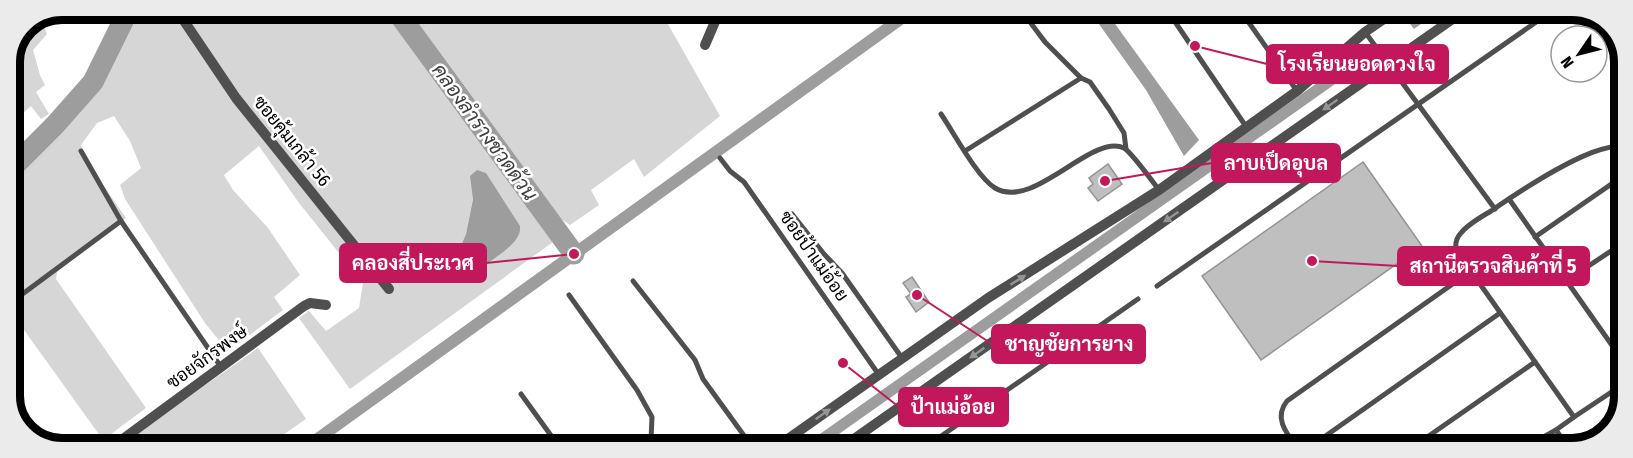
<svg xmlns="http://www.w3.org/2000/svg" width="1633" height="458" font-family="'Fira Sans Condensed',Sarabun,sans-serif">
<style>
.green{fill:#d6d6d6;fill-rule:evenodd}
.water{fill:#9d9d9d}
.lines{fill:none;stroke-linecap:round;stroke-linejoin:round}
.canal{stroke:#9d9d9d;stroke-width:12}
.river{stroke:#9d9d9d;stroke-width:21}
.building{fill:#bfbfbf;stroke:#939393;stroke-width:1.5}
.service{stroke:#4f4f4f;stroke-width:5}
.minor{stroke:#4f4f4f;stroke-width:10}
.oneway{fill:#959595}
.labels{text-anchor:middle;stroke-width:5;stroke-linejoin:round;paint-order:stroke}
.street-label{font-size:18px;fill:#000;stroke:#fff}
.water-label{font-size:20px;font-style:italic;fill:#3e3e3e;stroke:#fff}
.rim{fill:none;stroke:#000;stroke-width:8}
.leader{fill:none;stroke:#c2185b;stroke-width:2}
.callout-dot{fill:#c2185b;stroke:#fff;stroke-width:2}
.callout{fill:#c2185b;stroke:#c2185b;stroke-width:2}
.callout-label{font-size:20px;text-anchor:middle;font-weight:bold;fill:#fff}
</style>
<rect width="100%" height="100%" fill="#fff"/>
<g class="green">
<path d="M 134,9 L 386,9 L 550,229 L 553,242 L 350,389 L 299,318 L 309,311 L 326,331 L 359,308 L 363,283 L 299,203 L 259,146 L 224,175 L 233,190 L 268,228 L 300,275 L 274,297 L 283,310 L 243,340 L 222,344 L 205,323 L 125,199 L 120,185 L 141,168 L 130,141 L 114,116 L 97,123 L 81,145 L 89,165 L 126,218 L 58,266 L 56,279 L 146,408 L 103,440 L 9,309 L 9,178 L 88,100 L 108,72 ZM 473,198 L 506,249 L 467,276 L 456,278 L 460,248 L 466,234 Z"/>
<polygon points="404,9 660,10 720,116 644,177 634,159 591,190 599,205 570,225 553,214"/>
<polygon points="40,18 47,34 33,50 40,75 45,85 36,92 49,114 41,119 31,106 9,126 9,61 25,24"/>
<polygon points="258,348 306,419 264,448 117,447"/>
</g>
<g class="water">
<polygon points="1089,10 1105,10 1199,140 1184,156 1146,90"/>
<polygon points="1423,11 1439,11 1414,29 1408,21"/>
<polygon points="1361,54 1364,58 1362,65 819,448 800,448 1354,57"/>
<path d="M 477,170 L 486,173 L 520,226 C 520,230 520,233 518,236 C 512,250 471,275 456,278 L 460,248 L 466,234 L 473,199 L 470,176 Z"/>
</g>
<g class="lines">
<polyline class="canal" points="305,448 913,10"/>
<g class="river">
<polyline points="395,9 574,254"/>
<polyline points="9,171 55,125 93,82 129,9"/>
</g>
</g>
<g class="building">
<polygon points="746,10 764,10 752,18"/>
<polygon points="1363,162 1422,246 1261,360 1202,276"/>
<polygon points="1108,164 1122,184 1098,201 1088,188 1093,184 1089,178"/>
<polygon points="912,277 929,302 916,312 906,297 911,294 903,283"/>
</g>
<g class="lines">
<g class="service">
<polyline points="1167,10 1247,128"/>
<polyline points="1240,10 1297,91"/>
<polyline points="1027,18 1045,42 1081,78"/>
<polyline points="1365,32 1495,209"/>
<path d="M 941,114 C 954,133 977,177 995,188 C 1034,211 1091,133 1124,148 C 1131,152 1153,182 1159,190"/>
<polyline points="81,151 121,221 221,367"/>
<polyline points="965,151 1081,78 1090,82 1109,109 1124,133 1126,149"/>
<polyline points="720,158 730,171 744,182 879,375"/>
<polyline points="1509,199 1623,361"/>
<polyline points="792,214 824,254 842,273 902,358"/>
<polyline points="1535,237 1623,176"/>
<polyline points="633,281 695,360 703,379 753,448"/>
<polyline points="1566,281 1623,243"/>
<polyline points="1157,286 1552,11"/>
<polyline points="569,295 637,390 652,417 651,440 648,448"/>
<polyline points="9,304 121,221"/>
<polyline points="521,394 560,448"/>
<polyline points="1574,417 1622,385"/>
<polyline points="924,448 1138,299"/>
<path d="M 1298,449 C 1287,434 1273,418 1287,401 L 1471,271"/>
<polyline points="1307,449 1500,313"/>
<polyline points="1410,449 1535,362"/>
<polyline points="1522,449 1556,430"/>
<path d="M 1569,449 L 1556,430 L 1574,417 L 1456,250 C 1455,243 1456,238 1461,233 C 1468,224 1481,217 1491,211 C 1517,193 1594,141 1623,147"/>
</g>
<g class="minor">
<polyline points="176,9 236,98 389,289"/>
<polyline points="705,45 720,10"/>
<polyline points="112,447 304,306 310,303 326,305"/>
<polyline points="775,448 988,298 1159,190 1297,91 1365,32 1397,10"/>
<polyline points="841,448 1464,11"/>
</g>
</g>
<defs><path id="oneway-solid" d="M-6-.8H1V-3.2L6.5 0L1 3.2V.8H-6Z" transform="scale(1.5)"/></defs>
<g class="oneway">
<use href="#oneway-solid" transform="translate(1330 105) rotate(145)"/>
<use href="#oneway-solid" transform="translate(1171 217) rotate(145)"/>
<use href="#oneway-solid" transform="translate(1018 280) rotate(-32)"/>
<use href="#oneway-solid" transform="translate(977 353) rotate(145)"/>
<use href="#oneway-solid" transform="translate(823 414) rotate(-35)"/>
</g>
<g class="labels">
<g class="street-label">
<text transform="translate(292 141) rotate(51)" y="6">ซอยคุ้มเกล้า 56</text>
<text transform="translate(814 256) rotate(55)" y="6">ซอยป้าแม่อ้อย</text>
<text transform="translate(207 357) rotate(-36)" y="6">ซอยจักรพงษ์</text>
</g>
<g class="water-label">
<text transform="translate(485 132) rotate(54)" y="7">คลองลำรางชวดด้วน</text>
</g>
</g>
<path d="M0 0H1633V458H0ZM62 20H1572A42 42 0 0 1 1614 62V396A42 42 0 0 1 1572 438H62A42 42 0 0 1 20 396V62A42 42 0 0 1 62 20Z" fill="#ebebeb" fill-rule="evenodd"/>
<path class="rim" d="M62 20H1572A42 42 0 0 1 1614 62V396A42 42 0 0 1 1572 438H62A42 42 0 0 1 20 396V62A42 42 0 0 1 62 20Z"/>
<path class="leader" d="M1195 46L1267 64M1105 181L1212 163M574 254L486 263M1312 261L1398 266M917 295L992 344M843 363L899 407"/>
<g class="callout-dot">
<circle cx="1195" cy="46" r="6"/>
<circle cx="1105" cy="181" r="6"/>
<circle cx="574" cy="254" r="6"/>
<circle cx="1312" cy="261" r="6"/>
<circle cx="917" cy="295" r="6"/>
<circle cx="843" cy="363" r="6"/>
</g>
<g class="callout">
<rect x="1267" y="45" width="181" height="38" rx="6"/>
<rect x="1212" y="144" width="128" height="38" rx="6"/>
<rect x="340" y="244" width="146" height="38" rx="6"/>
<rect x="1398" y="247" width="191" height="38" rx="6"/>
<rect x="992" y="325" width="153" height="38" rx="6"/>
<rect x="899" y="388" width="109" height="38" rx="6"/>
</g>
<g class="callout-label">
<text x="1357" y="71">โรงเรียนยอดดวงใจ</text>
<text x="1276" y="170">ลาบเป็ดอุบล</text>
<text x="413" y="270">คลองสี่ประเวศ</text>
<text x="1493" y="273">สถานีตรวจสินค้าที่ 5</text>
<text x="1069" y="351">ชาญชัยการยาง</text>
<text x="953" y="414">ป้าแม่อ้อย</text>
</g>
<g transform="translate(1579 54) rotate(235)"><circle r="28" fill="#ffffff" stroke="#999999" stroke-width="1.5"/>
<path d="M0-4.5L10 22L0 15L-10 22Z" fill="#000000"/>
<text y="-9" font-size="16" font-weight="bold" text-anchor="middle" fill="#000000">N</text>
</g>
</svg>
